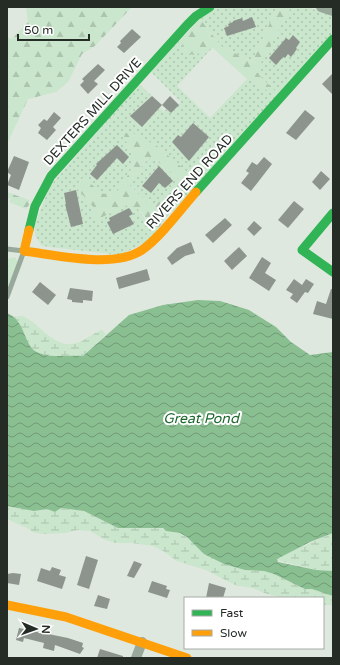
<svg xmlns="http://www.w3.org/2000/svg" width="340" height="665" font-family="'Varela Round',sans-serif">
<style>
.grass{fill:url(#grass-dots)}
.forest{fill:url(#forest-firs)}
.wetland{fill:url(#wetland-marsh)}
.water{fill:url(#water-waves)}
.building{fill:#8d948d}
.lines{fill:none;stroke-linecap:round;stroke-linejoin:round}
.lane{stroke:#98a89a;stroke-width:5}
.street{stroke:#98a89a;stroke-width:10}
.fast{stroke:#30b455;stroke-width:9}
.slow{stroke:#ff9f0a;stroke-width:9}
.labels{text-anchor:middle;stroke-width:4;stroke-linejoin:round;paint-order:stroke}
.street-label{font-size:13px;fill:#252c26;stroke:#fff}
.water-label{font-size:14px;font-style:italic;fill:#1d682d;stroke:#fff}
</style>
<defs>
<pattern id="grass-dots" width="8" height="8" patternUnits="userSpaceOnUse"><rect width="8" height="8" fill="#cae6cc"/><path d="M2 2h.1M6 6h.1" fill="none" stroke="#adc5af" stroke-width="1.8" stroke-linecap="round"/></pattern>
<pattern id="forest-firs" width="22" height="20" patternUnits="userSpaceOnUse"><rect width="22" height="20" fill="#cae6cc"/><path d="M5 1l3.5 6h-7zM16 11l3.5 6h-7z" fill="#adc5af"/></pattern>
<pattern id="wetland-marsh" width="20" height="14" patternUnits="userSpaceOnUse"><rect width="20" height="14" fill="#cae6cc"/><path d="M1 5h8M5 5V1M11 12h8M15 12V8" fill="none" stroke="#adc5af"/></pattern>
<pattern id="water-waves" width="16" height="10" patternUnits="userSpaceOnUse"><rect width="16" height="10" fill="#8abf91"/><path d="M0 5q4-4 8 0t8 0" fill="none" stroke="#719b76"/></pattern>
</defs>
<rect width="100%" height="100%" fill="#dee8de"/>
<g class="grass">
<polygon points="217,7 277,7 252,62 221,46 200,19"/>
<polygon points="291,7 307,7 330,15 333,17 333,33 278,94 255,72"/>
<path d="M 181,39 L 213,47 L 177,86 L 210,118 L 247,79 L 277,96 L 173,212 L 151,206 L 130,186 L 130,182 L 147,160 L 150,158 L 156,160 L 188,187 L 193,181 L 124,138 C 141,164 132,168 117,192 L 104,194 L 83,178 L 75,186 L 94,208 L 91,222 L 129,204 L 135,205 L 155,233 L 146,242 L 120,255 L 42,246 L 35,235 L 35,224 L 50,186 L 139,84 L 152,96 L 131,116 L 142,127 L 160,108 L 164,112 L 166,109 L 171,113 L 181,102 L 151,72 Z"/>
</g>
<g class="forest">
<polygon points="26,7 132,7 95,46 82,54 68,82 56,92 28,99 7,144 7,37 12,39 28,22"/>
<polygon points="277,7 291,7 256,72 278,94 277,96 247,79 213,48 194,55 185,52 181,39 200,19 221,46 252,62"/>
<path d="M 131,132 L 157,146 L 193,177 L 191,185 L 188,187 L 156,160 L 150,158 L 147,160 L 130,182 L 130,186 L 151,206 L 154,206 L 161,200 L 173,208 L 155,233 C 148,222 141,207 129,204 L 90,223 L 94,208 L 75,186 L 83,178 L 104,194 L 117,192 C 132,168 141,164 124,138 L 125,134 Z"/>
<polygon points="7,192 29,200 29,205 26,209 9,202 11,198 7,198"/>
<polygon points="15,257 18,263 7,290 7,259"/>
</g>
<g class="wetland">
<path d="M 22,316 C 41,323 53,350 77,343 C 86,340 93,333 102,330 L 106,334 L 83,356 C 70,355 39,359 31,348 C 23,338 25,329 14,317 Z"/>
<polygon points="7,506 34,511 47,509 55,512 61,508 84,511 118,528 160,527 166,531 180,533 194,542 207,555 224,564 245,570 264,571 274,574 305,589 312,589 331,595 333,596 333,605 323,605 323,598 285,598 267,594 252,588 235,585 206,570 177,561 163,551 153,546 132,543 115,543 104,539 90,531 77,530 65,533 43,534 32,532 29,529 7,519"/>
<polygon points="333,533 333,571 316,570 277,560 279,557"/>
</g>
<path class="water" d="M 198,300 L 220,301 L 249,310 L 276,327 L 291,342 L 310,355 L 333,352 L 333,533 L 310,542 L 277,559 L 278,562 L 316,570 L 333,571 L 333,596 L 312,589 L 305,589 L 274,574 L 264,571 L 245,570 L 224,564 L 204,554 L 187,537 L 180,533 L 166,531 L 163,528 L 118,528 L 84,511 L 61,508 L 55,512 L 47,509 L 34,511 L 7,506 L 7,313 C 27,321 23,348 39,353 C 51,358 69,355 83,356 L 129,315 L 163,305 Z"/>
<g class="building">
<polygon points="252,17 256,27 227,36 224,28 229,26 228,24 233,22 233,21 242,18 243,21"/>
<polygon points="132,29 141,37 124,53 117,47 121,43 120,41"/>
<polygon points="293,35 300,42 296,48 297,49 291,57 288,54 285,58 283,57 276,65 269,58 286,38 289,40"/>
<polygon points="98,64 105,70 94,81 98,84 88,94 80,85 84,81 82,79"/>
<polygon points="333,73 333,95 322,84"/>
<polygon points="152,96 162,105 142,127 130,116"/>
<polygon points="170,96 179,105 171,113 162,105"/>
<polygon points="305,110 315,118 296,140 286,133"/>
<polygon points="54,112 61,118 53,127 56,130 47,140 38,133 41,128 38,125 44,119 47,121"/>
<polygon points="193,123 209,137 189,161 172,142 178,135 181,137"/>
<polygon points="117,145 129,157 123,164 117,158 97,180 90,174 97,165 96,164"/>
<polygon points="14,156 29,162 19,190 7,185 11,175 7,172"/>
<polygon points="264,157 272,164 251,191 241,183 249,173 246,171 252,162 257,165"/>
<polygon points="159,166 173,181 165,188 159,183 151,193 142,186"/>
<polygon points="321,171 330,179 320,190 312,182"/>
<polygon points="76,190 83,224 71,227 65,204 66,204 64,193"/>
<polygon points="294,201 304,209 288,228 278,220"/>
<polygon points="129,208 133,214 129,216 134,224 113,234 107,222 110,221 109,218"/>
<polygon points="225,218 232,225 213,243 205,235"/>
<polygon points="254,221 262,228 254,236 247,229"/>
<polygon points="191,242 195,253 185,256 172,265 167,258 177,248"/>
<polygon points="239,247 247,256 232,270 224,261"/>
<polygon points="262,257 271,263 265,273 276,280 269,291 249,278"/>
<polygon points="147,269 150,280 119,289 116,278"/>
<polygon points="294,279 302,285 306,279 314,284 308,293 305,292 297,303 290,298 293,294 286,290"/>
<polygon points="40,282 56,295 48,305 32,292"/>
<polygon points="70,288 93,291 92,301 83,300 83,303 72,302 72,300 67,299"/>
<polygon points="331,289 333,289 333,319 313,314 317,301 326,304"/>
<polygon points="86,556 98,560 89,589 77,585"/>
<polygon points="134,561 142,564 134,578 127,576"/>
<polygon points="52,567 61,570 59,575 66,577 62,589 37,581 41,568 50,571"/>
<polygon points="13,573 21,574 19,585 7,583 7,574"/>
<polygon points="152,581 167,586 166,589 170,590 167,598 148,592"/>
<polygon points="209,583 226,588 223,598 206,598"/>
<polygon points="98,595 110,599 107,609 94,606"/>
<polygon points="19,628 68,638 83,643 82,647 84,648 80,654 55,645 54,651 43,648 44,643 24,638 23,642 16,640"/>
<polygon points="100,649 123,656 123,658 97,658"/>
</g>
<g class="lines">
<polyline class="lane" points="7,249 24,251 7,297"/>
<g class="street">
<polyline points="321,7 333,11"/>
<polyline points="136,658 142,642"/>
</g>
<g class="fast">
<polyline points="196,192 333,39"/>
<polyline points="333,213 302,250 333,272"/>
<polyline points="29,230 35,206 51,176 187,25 196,16 210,7"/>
</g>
<g class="slow">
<path d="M 29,230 L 24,251 C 56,255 114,269 142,250 C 160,238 181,209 196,192"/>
<polyline points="7,605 66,617 187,658"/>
</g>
</g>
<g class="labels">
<g class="street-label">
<text transform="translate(92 111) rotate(-48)" y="5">DEXTERS MILL DRIVE</text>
<text transform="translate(189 181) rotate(-48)" y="5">RIVERS END ROAD</text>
</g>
<g class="water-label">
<text x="201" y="423">Great Pond</text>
</g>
</g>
<rect width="340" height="665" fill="none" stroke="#252c26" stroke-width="16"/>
<rect x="184" y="597" width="140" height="52" fill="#ffffff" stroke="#a8aba8"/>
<rect x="192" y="610" width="20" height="6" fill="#30b455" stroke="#a8aba8"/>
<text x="220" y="617" font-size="12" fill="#252c26">Fast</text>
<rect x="192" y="630" width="20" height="6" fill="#ff9f0a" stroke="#a8aba8"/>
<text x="220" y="637" font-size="12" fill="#252c26">Slow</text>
<g transform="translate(36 629) rotate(92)" stroke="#ffffff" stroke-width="3" paint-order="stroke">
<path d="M0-3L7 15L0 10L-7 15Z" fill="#252c26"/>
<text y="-6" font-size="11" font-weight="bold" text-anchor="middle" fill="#252c26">N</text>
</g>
<path d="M18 34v6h71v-6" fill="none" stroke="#252c26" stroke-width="2"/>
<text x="24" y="34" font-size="12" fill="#252c26" stroke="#ffffff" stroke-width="3" paint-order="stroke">50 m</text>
</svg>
